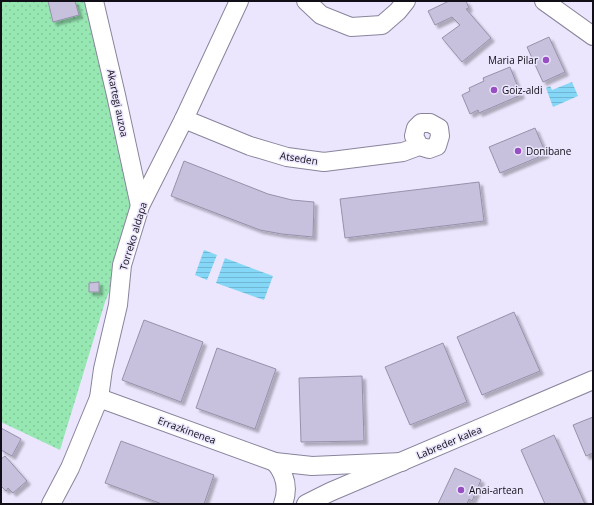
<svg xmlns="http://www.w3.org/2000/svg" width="594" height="505" font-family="'Open Sans',sans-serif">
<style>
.grass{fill:url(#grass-dots)}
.water{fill:url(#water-rules)}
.building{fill:#c7c1dd;stroke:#9791ab;filter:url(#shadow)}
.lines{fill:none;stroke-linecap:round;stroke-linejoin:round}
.minor-casing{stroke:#89849d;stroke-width:20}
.minor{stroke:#fff;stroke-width:18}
.poi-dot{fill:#974fc2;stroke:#ebe6fd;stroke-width:1.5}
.labels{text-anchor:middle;stroke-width:3;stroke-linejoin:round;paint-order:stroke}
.poi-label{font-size:10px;fill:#110e17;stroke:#ebe6fd;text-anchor:start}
.street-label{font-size:10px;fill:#110e17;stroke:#ebe6fd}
</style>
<defs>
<pattern id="grass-dots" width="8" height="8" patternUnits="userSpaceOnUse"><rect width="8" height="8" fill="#97e7b3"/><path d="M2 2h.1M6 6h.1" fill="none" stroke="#81c599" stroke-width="1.8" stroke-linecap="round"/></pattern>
<pattern id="water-rules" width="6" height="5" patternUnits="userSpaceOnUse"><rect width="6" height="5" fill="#84d7f7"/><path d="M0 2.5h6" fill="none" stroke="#71b7d3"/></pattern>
<filter id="shadow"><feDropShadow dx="3.5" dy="3.5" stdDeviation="1" flood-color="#0004"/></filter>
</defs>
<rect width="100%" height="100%" fill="#ebe6fd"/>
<polygon class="grass" points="1,1 96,1 148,197 105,302 60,450 1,422"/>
<g class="water">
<polygon points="572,82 578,96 553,107 546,88 550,86 552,90"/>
<polygon points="204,250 217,255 207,280 195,275"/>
<polygon points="225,258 273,276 264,300 216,283"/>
</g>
<g class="building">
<polygon points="48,1 75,1 79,15 53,22"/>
<polygon points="449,1 466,1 469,8 466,9 491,38 462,62 442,38 460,25 452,17 435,25 428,11"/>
<polygon points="549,37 565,72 543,82 527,47"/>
<polygon points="510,67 521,95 479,113 478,110 470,114 462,95 470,91 469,88 484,81 483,78"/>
<polygon points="535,128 546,154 500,173 489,147"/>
<polygon points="184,161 268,194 292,200 314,202 313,237 282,234 260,230 171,196"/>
<polygon points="479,182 484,221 345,238 340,199"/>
<polygon points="99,282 99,292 89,292 89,283"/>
<polygon points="514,312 540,371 482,395 457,337"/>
<polygon points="144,320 203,342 181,402 122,380"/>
<polygon points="443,343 467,402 410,425 385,367"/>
<polygon points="217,348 276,369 255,429 196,408"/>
<polygon points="362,376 364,441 301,442 299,378"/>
<polygon points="593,417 593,453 586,456 573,425"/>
<polygon points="1,428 21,439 12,456 1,450"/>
<polygon points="554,435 585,504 545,504 521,450"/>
<polygon points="121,441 214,475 204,504 162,504 105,483"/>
<polygon points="5,456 27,481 13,493 8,488 6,491 2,487 1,488 1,459"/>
<polygon points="455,468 481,480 472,501 469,499 467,504 438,504"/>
</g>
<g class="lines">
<g class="minor-casing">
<g id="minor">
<polyline points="94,1 116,95 140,206"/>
<polyline points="306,1 321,15 351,27 382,25 398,11 406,1"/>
<polyline points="544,1 593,36"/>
<polyline points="184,119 250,146 287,157 324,162 403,152 419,146 429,149 437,146 440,136 439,128 430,123 421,123 416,128 414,136 419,146"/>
<polyline points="99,398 275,462 312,466 402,462"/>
<path d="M 275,462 C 285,474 289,488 283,504"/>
<polyline points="51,504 70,468 99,398 103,369 118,305 122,265 140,206 184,119 239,1"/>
<polyline points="306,504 330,492 593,380"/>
</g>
</g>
<use href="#minor" class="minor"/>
</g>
<g class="poi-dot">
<circle cx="546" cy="60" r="4"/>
<circle cx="494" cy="90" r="4"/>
<circle cx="518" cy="151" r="4"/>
<circle cx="461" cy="490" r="4"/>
</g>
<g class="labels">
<g class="poi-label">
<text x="538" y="64" text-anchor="end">Maria Pilar</text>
<text x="502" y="94">Goiz-aldi</text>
<text x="526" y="155">Donibane</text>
<text x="469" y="494">Anai-artean</text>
</g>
<g class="street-label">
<text transform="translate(118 103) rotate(78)" y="4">Akartegi auzoa</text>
<text transform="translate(299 158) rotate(9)" y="4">Atseden</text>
<text transform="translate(133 236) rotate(-73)" y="4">Torreko aldapa</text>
<text transform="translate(187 430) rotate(20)" y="4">Errazkinenea</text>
<text transform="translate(449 442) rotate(-23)" y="4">Labreder kalea</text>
</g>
</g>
<rect width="594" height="505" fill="none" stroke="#110e17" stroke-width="4"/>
</svg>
